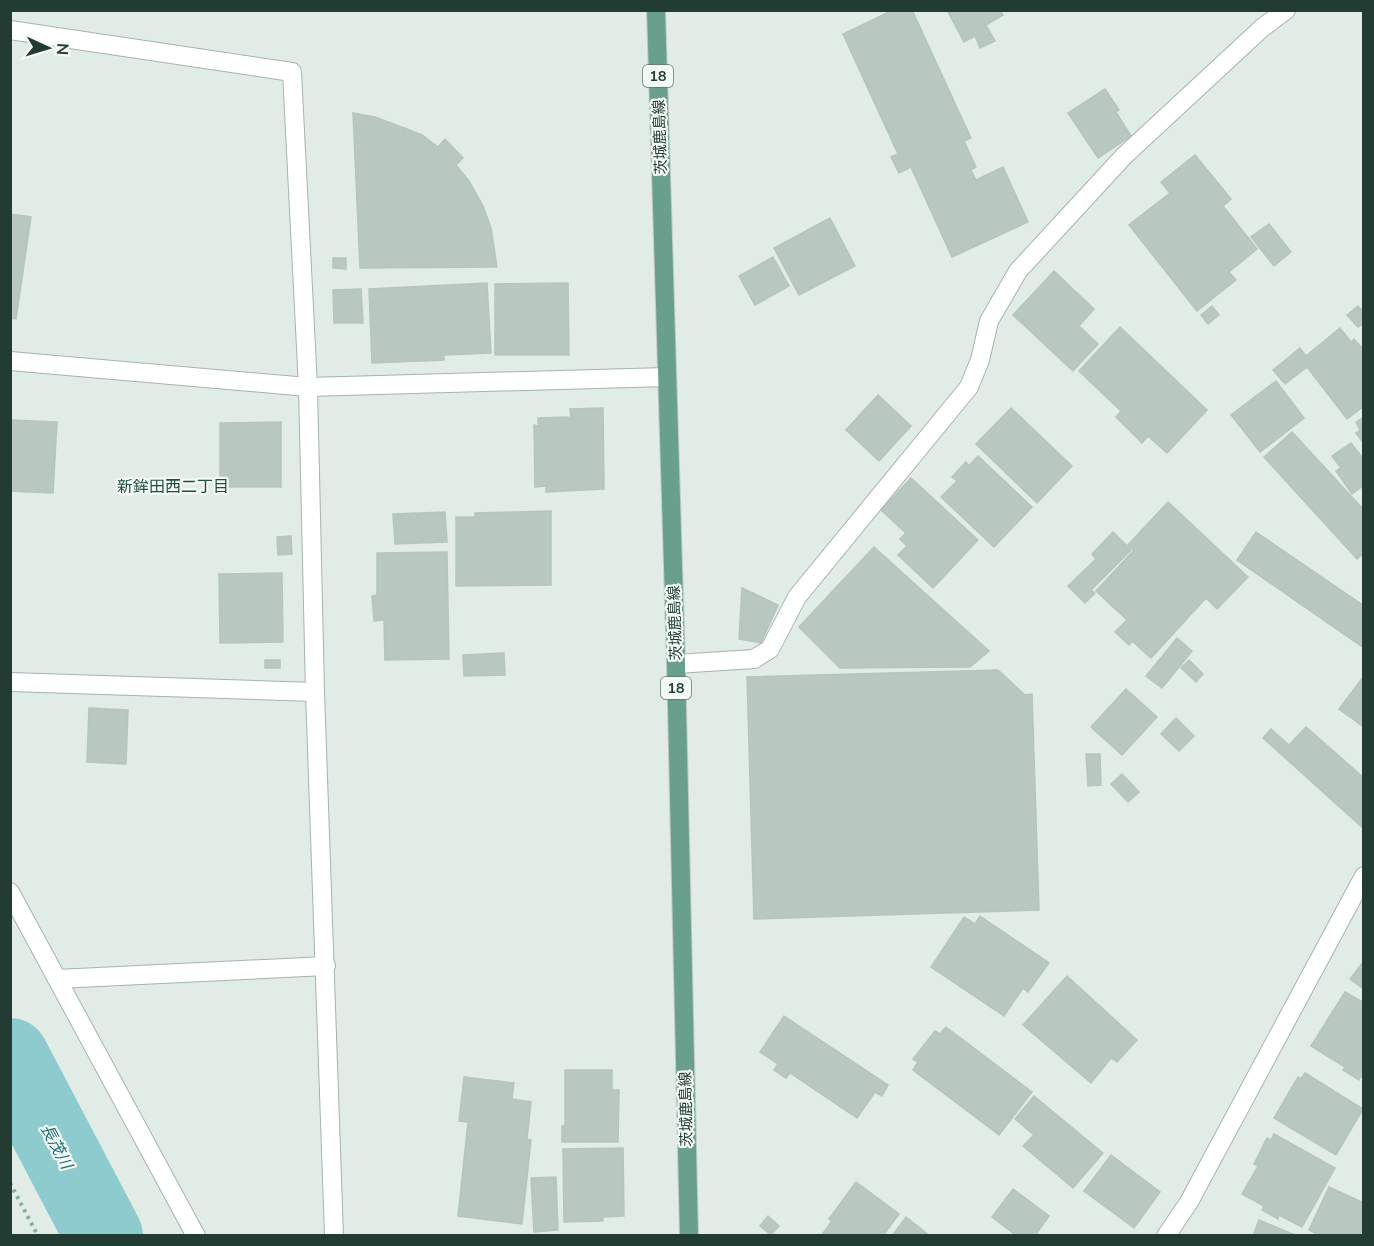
<svg xmlns="http://www.w3.org/2000/svg" width="1374" height="1246" font-family="'Nunito Sans','Noto Sans JP',sans-serif">
<style>
.lines{fill:none;stroke-linecap:round;stroke-linejoin:round}
.river{stroke:#8dcbcf;stroke-width:78}
.building{fill:#b8c7c0;stroke:#b5c5bd;stroke-width:1.5}
.minor-casing{stroke:#a5b4ad;stroke-width:20}
.major-casing{stroke:#c1c8c6;stroke-width:20}
.path{stroke:#84ae9d;stroke-width:4;stroke-dasharray:3 4.5;stroke-linecap:butt}
.minor{stroke:#fff;stroke-width:18}
.major{stroke:#69a08d;stroke-width:18}
.labels{text-anchor:middle;stroke-width:4.5;stroke-linejoin:round;paint-order:stroke}
.shield{fill:#f3f9f5;stroke:#61756d;stroke-width:1.5}
.shield-label{font-size:14px;font-weight:bold;fill:#233c33}
.street-label{font-size:15px;fill:#233c33;stroke:#f3f9f5}
.neighbourhood-label{font-size:16px;fill:#204e3f;stroke:#f3f9f5}
.water-label{font-size:16px;font-style:italic;fill:#1f6f76;stroke:#f3f9f5}
</style>
<rect width="100%" height="100%" fill="#e2ece7"/>
<g class="lines">
<polyline class="river" points="10,1057 104,1236"/>
</g>
<g class="building">
<polygon points="893,10 912,10 971,138 964,141 976,167 971,170 976,180 1003,167 1028,222 952,257 911,167 899,173 891,157 898,154 843,34"/>
<polygon points="950,10 1000,10 1003,15 986,25 995,41 980,48 975,36 964,42 948,12"/>
<polygon points="1105,89 1119,110 1116,112 1131,136 1098,158 1068,113"/>
<polygon points="353,113 375,117 404,128 422,135 438,147 445,139 463,158 456,165 469,181 483,206 491,228 497,267 360,268"/>
<polygon points="1195,155 1231,199 1223,206 1257,249 1229,272 1236,280 1197,311 1129,225 1170,193 1161,182"/>
<polygon points="10,214 31,217 16,319 10,318"/>
<polygon points="830,218 855,266 799,295 774,248"/>
<polygon points="1269,224 1291,252 1274,266 1251,237"/>
<polygon points="773,257 789,286 755,305 739,276"/>
<polygon points="333,258 346,258 346,269 333,268"/>
<polygon points="1054,271 1094,309 1079,326 1098,344 1073,371 1013,315"/>
<polygon points="487,283 491,353 444,355 444,360 372,363 369,289"/>
<polygon points="568,283 569,355 495,355 495,284"/>
<polygon points="361,289 363,323 334,323 333,290"/>
<polygon points="1212,306 1219,315 1208,324 1201,315"/>
<polygon points="1358,306 1364,312 1364,323 1358,327 1347,315"/>
<polygon points="1120,327 1207,410 1167,453 1148,436 1142,443 1116,417 1121,411 1079,371"/>
<polygon points="1340,328 1351,342 1354,339 1364,350 1364,406 1347,419 1307,367 1285,384 1273,370 1300,348 1306,356"/>
<polygon points="1276,381 1304,418 1260,452 1231,415"/>
<polygon points="878,395 911,426 879,461 846,430"/>
<polygon points="603,408 604,489 546,492 546,486 535,487 534,425 538,426 538,418 571,417 570,409"/>
<polygon points="1011,408 1072,466 1037,503 976,444"/>
<polygon points="1364,417 1364,444 1356,433 1360,430 1356,422"/>
<polygon points="10,420 57,422 53,493 10,491"/>
<polygon points="281,422 281,487 220,487 220,423"/>
<polygon points="1292,432 1364,510 1364,553 1357,559 1264,457"/>
<polygon points="1351,443 1364,460 1364,485 1352,494 1336,471 1341,468 1332,456"/>
<polygon points="978,456 1032,507 994,547 941,497 957,481 952,477 966,462 969,466"/>
<polygon points="911,478 978,540 933,588 898,555 907,546 900,539 906,533 881,510"/>
<polygon points="1168,502 1248,577 1217,609 1206,598 1151,658 1132,641 1129,645 1115,632 1127,620 1096,591 1134,550 1128,545"/>
<polygon points="551,511 551,585 456,586 456,517 475,517 475,513"/>
<polygon points="445,512 447,542 395,544 393,514"/>
<polygon points="1113,532 1131,550 1091,590 1095,593 1085,603 1068,586 1096,559 1092,554"/>
<polygon points="1256,532 1364,606 1364,648 1237,560"/>
<polygon points="291,536 292,554 278,555 277,537"/>
<polygon points="874,547 989,651 970,667 840,668 799,627"/>
<polygon points="447,552 449,659 385,660 384,620 374,621 372,596 377,595 377,553"/>
<polygon points="282,573 283,642 220,643 219,574"/>
<polygon points="742,588 778,605 761,643 739,639"/>
<polygon points="1177,638 1192,651 1162,688 1146,676"/>
<polygon points="504,653 505,675 464,676 463,655"/>
<rect x="265" y="660" width="15" height="8"/>
<polygon points="1189,660 1203,674 1196,682 1181,668"/>
<polygon points="998,670 1025,695 1032,694 1039,910 754,919 747,677"/>
<polygon points="1364,676 1364,727 1339,709"/>
<polygon points="1126,689 1157,717 1122,755 1091,727"/>
<polygon points="89,708 128,710 126,764 87,762"/>
<polygon points="1176,718 1194,736 1179,751 1161,734"/>
<polygon points="1306,727 1364,778 1363,828 1263,738 1271,729 1289,745"/>
<polygon points="1086,754 1100,754 1101,785 1088,786"/>
<polygon points="1122,774 1139,792 1128,802 1111,784"/>
<polygon points="980,916 1049,963 1028,992 1023,988 1004,1016 931,967 964,917 975,924"/>
<polygon points="1364,961 1364,989 1350,979"/>
<polygon points="1067,976 1137,1040 1117,1062 1111,1058 1091,1083 1023,1025"/>
<polygon points="1345,992 1364,1003 1364,1078 1361,1076 1359,1080 1343,1070 1345,1067 1311,1046"/>
<polygon points="784,1016 888,1085 882,1096 875,1092 857,1118 790,1073 786,1078 774,1070 778,1064 760,1052"/>
<polygon points="946,1027 1032,1092 999,1135 913,1070 918,1062 913,1059 935,1031 940,1034"/>
<polygon points="565,1070 612,1070 612,1090 619,1090 618,1142 562,1142 562,1126 565,1126"/>
<polygon points="1305,1073 1363,1109 1336,1155 1274,1118 1298,1077 1301,1079"/>
<polygon points="464,1077 514,1083 512,1099 531,1102 527,1139 531,1140 522,1224 458,1216 468,1122 459,1121"/>
<polygon points="1034,1096 1103,1153 1073,1188 1023,1146 1034,1135 1015,1119"/>
<polygon points="1274,1134 1335,1168 1302,1227 1279,1215 1278,1219 1262,1210 1264,1206 1242,1194 1258,1166 1254,1164 1267,1138 1271,1140"/>
<polygon points="623,1148 624,1216 603,1217 603,1221 564,1222 563,1149"/>
<polygon points="1111,1155 1160,1192 1134,1228 1084,1191"/>
<polygon points="556,1177 558,1230 534,1232 531,1178"/>
<polygon points="856,1182 899,1214 883,1236 821,1236 832,1221 829,1219"/>
<polygon points="1329,1187 1364,1203 1364,1236 1320,1236 1309,1230"/>
<polygon points="1013,1189 1049,1216 1035,1236 1017,1236 992,1217"/>
<polygon points="768,1216 779,1226 771,1235 760,1226"/>
<polygon points="906,1217 930,1236 892,1236"/>
<polygon points="1259,1220 1297,1236 1253,1236"/>
</g>
<g class="lines">
<g class="minor-casing">
<g id="minor">
<polyline points="10,30 292,72 308,387 315,692 334,1236"/>
<polyline points="10,361 308,387 666,377"/>
<polyline points="676,664 754,659 770,649 797,597 969,387 980,360 989,321 1018,271 1124,156 1262,28 1286,10"/>
<polyline points="10,682 315,692"/>
<polyline points="10,892 196,1236"/>
<polyline points="57,979 326,966"/>
<polyline points="1166,1236 1189,1202 1364,876"/>
</g>
</g>
<g class="major-casing">
<polyline id="major" points="656,10 676,664 689,1236"/>
</g>
<polyline class="path" points="10,1183 38,1236"/>
<use href="#minor" class="minor"/>
<use href="#major" class="major"/>
</g>
<g class="labels">
<g class="shield">
<rect x="643" y="65" width="30" height="22" rx="4.5"/>
<rect x="661" y="677" width="30" height="22" rx="4.5"/>
</g>
<g class="shield-label">
<text x="658" y="81">18</text>
<text x="676" y="693">18</text>
</g>
<g class="street-label">
<text transform="translate(660 137) rotate(-92)" y="5">茨城鹿島線</text>
<text transform="translate(675 623) rotate(-92)" y="5">茨城鹿島線</text>
<text transform="translate(686 1109) rotate(-91)" y="5">茨城鹿島線</text>
</g>
<g class="neighbourhood-label">
<text x="173" y="492">新鉾田西二丁目</text>
</g>
<g class="water-label">
<text transform="translate(57 1146) rotate(62)" y="6">長茂川</text>
</g>
</g>
<rect width="1374" height="1246" fill="none" stroke="#233c33" stroke-width="24"/>
<g transform="translate(48 48) rotate(94)" stroke="#f3f9f5" stroke-width="4.5" paint-order="stroke">
<path d="M0-4.5L10 22L0 15L-10 22Z" fill="#233c33"/>
<text y="-9" font-size="16" font-weight="bold" text-anchor="middle" fill="#233c33">N</text>
</g>
</svg>
